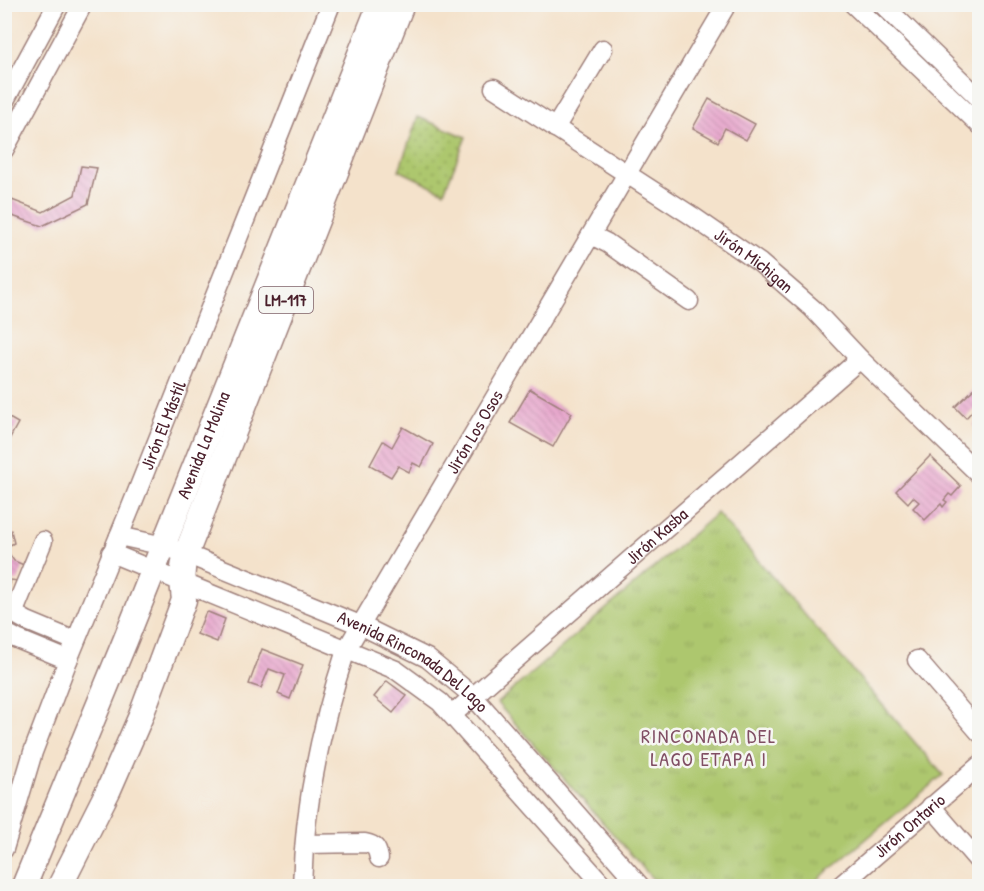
<svg xmlns="http://www.w3.org/2000/svg" width="984" height="891" font-family="'Patrick Hand',sans-serif">
<style>
.grass{fill:url(#grass-dots);stroke:#7c734c;stroke-width:1.5}
.park{fill:url(#park-tufts);stroke:#7c734c;stroke-width:1.5}
.building{fill:url(#building-back-hatch)}
.lines{fill:none;stroke-linecap:round;stroke-linejoin:round}
.minor-casing{stroke:#9f807b;stroke-width:21}
.major-casing{stroke:#9f807b;stroke-width:27}
.minor{stroke:#fff;stroke-width:18}
.major{stroke:#fff;stroke-width:24}
.labels{text-anchor:middle;stroke-width:5;stroke-linejoin:round;paint-order:stroke}
.shield{fill:#f6f6f2;stroke:#7e6067;stroke-width:1.5}
.shield-label{font-size:16px;font-weight:bold;fill:#4a1f2b}
.street-label{font-size:18px;fill:#4a1f2b;stroke:#f6f6f2}
.neighbourhood-label{font-size:20px;letter-spacing:1.5px;fill:#814f64;stroke:#f6f6f2}
</style>
<defs>
<pattern id="grass-dots" width="8" height="8" patternUnits="userSpaceOnUse" patternTransform="scale(1.5)"><rect width="8" height="8" fill="#adc76e"/><path d="M2 2h.1M6 6h.1" fill="none" stroke="#96aa5f" stroke-width="1.8" stroke-linecap="round"/></pattern>
<pattern id="park-tufts" width="24" height="20" patternUnits="userSpaceOnUse" patternTransform="scale(1.5)"><rect width="24" height="20" fill="#adc76e"/><path d="M3 7l-1-3M5 7V3M7 7l1-3M15 17l-1-3M17 17v-4M19 17l1-3" fill="none" stroke="#96aa5f"/></pattern>
<pattern id="building-back-hatch" width="6" height="6" patternUnits="userSpaceOnUse" patternTransform="scale(1.5)"><rect width="6" height="6" fill="#e8a9ce"/><path d="M-1 5l2 2M0 0l6 6M5-1l2 2" fill="none" stroke="#c891b1"/></pattern>
</defs>
<rect width="100%" height="100%" fill="#f6f6f2"/>
<filter id="ink" filterUnits="userSpaceOnUse"><feTurbulence type="fractalNoise" baseFrequency=".0167" numOctaves="2"/><feDisplacementMap in="SourceGraphic" scale="12" xChannelSelector="R" yChannelSelector="G"/><feConvolveMatrix kernelMatrix="1 2 1 2 8 2 1 2 1" color-interpolation-filters="sRGB"/></filter>
<filter id="wash" filterUnits="userSpaceOnUse"><feTurbulence type="fractalNoise" baseFrequency=".008" numOctaves="4" result="noise"/><feDisplacementMap in="SourceGraphic" scale="24" xChannelSelector="R" yChannelSelector="G"/><feGaussianBlur stdDeviation="1.35" result="paint"/><feColorMatrix in="noise" values="0 0 0 0 0 0 0 0 0 0 0 0 0 0 0 0 0 1.4 0 .05"/><feComposite in="paint" operator="in"/></filter>
<g filter="url(#wash)">
<rect width="100%" height="100%" fill="#f4e2cb"/>
<polygon class="grass" points="418,117 466,137 444,192 399,170"/>
<polygon class="park" points="717,513 943,775 810,886 659,886 497,703"/>
<g id="blocks">
<g class="building">
<polygon points="709,99 755,124 746,140 725,128 718,142 693,128"/>
<polygon points="81,166 97,168 88,204 42,226 9,215 12,200 43,212 75,195"/>
<polygon points="980,383 980,414 974,409 966,418 955,407"/>
<polygon points="530,389 572,413 553,447 510,423"/>
<polygon points="4,415 18,423 4,449"/>
<polygon points="980,419 980,432 973,425"/>
<polygon points="403,427 433,444 421,467 413,463 409,472 398,466 391,477 370,465 383,441 392,447"/>
<polygon points="930,456 961,486 952,496 949,494 944,500 947,502 943,507 941,504 925,520 913,508 919,502 913,497 908,503 896,491"/>
<polygon points="4,528 11,530 14,543 4,548"/>
<polygon points="8,552 14,561 24,565 18,581 11,580 9,587 4,583 4,554"/>
<polygon points="208,612 225,619 217,642 197,634 205,614"/>
<polygon points="262,649 303,665 290,699 278,694 285,675 269,669 261,688 249,684"/>
<polygon points="387,681 407,696 393,713 374,697"/>
</g>
</g>
</g>
<g filter="url(#ink)">
<use href="#blocks" fill-opacity="0" stroke="#9f807b" stroke-width="1.5"/>
<g class="lines">
<g class="minor-casing">
<g id="minor">
<polyline points="853,4 980,125"/>
<polyline points="882,4 980,99"/>
<path id="s1" d="M 494,88 L 692,216 L 760,263 L 812,308 L 860,359 L 980,475"/>
<polyline points="4,102 57,4"/>
<polyline points="555,128 603,49"/>
<polyline points="4,150 83,4"/>
<polyline points="591,235 607,243 689,301"/>
<path id="s2" d="M 119,536 L 164,546 L 186,554 L 360,625 L 427,658 L 473,696 L 640,886"/>
<polyline points="111,553 396,670 440,702 604,886"/>
<polyline points="4,608 27,621 75,641"/>
<polyline points="13,614 43,541"/>
<polyline points="4,632 17,639 68,660"/>
<polyline points="917,660 980,733"/>
<path id="s3" d="M 452,715 L 860,359"/>
<polyline points="931,806 980,863"/>
<path d="M 305,844 L 365,843 C 375,845 377,848 379,858"/>
<path id="s4" d="M 4,849 L 33,752 L 68,660 L 131,507 L 331,4"/>
<path id="s5" d="M 302,886 C 304,806 321,726 346,650 L 727,4"/>
<path id="s6" d="M 840,886 L 980,765"/>
</g>
</g>
<g class="major-casing">
<g id="major">
<path id="s7" d="M 24,886 L 125,641 L 380,4"/>
<path d="M 60,886 L 109,789 L 140,718 L 184,600 C 182,584 181,570 186,554 L 402,4"/>
</g>
</g>
<use href="#minor" class="minor"/>
<use href="#major" class="major"/>
</g>
</g>
<g class="labels">
<rect class="shield" x="259" y="287" width="54" height="26" rx="4.5"/>
<g class="shield-label">
<text x="286" y="306">LM-117</text>
</g>
<g class="street-label">
<text dy="6" stroke="none"><textPath href="#s1" startOffset="312">Jirón Michigan</textPath></text>
<text dy="6" stroke="none"><textPath href="#s4" startOffset="453">Jirón El Mástil</textPath></text>
<text dy="6" stroke="none"><textPath href="#s5" startOffset="494">Jirón Los Osos</textPath></text>
<text dy="6" stroke="none"><textPath href="#s7" startOffset="476">Avenida La Molina</textPath></text>
<text dy="6" stroke="none"><textPath href="#s3" startOffset="272">Jirón Kasba</textPath></text>
<text dy="6" stroke="none"><textPath href="#s2" startOffset="322">Avenida Rinconada Del Lago</textPath></text>
<text dy="6" stroke="none"><textPath href="#s6" startOffset="92">Jirón Ontario</textPath></text>
</g>
<g class="neighbourhood-label">
<text x="709" y="743">RINCONADA DEL<tspan x="709" dy="23">LAGO ETAPA I</tspan></text>
</g>
</g>
<rect width="984" height="891" fill="none" stroke="#f6f6f2" stroke-width="24"/>
</svg>
